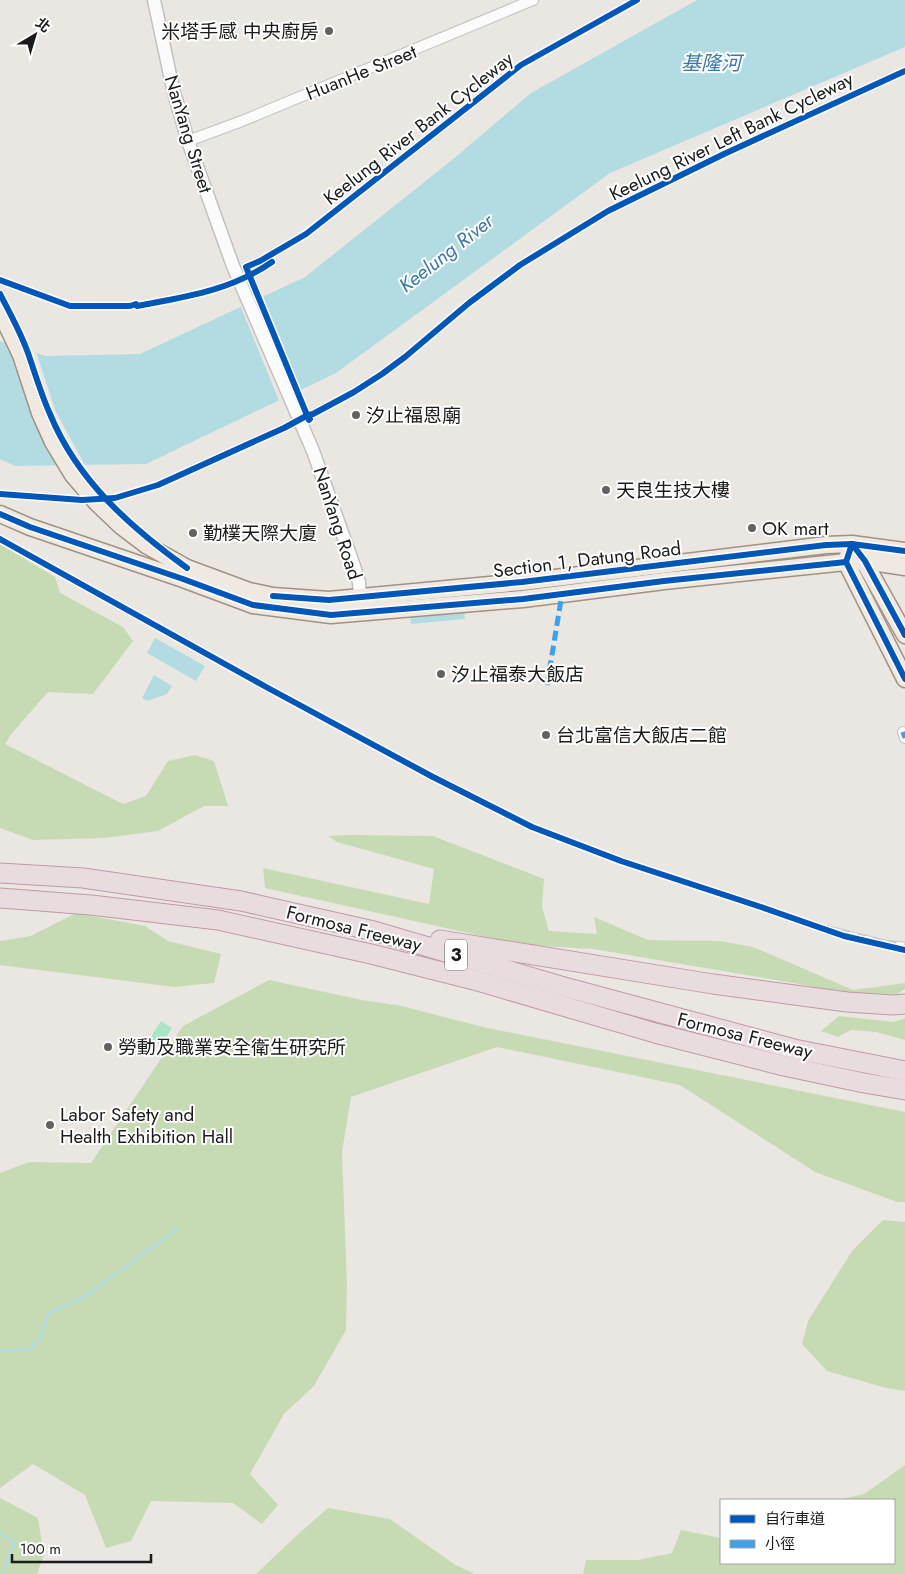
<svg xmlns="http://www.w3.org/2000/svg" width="905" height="1574" font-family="Jost,'Noto Sans TC',sans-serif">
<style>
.forest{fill:#c6dbb4}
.pitch{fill:#a9e6c6}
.water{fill:#b2dce1}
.pier{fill:#eae7e2}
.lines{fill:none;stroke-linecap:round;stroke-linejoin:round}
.stream{stroke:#b2dce1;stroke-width:2.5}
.minor-casing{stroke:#c2c1bf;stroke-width:12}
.tertiary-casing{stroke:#c2c1bf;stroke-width:15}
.primary-casing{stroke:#a09280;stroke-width:19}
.motorway-casing{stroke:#c298a7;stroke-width:21}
.minor{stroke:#fcfbfb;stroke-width:10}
.tertiary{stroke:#fcfbfb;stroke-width:12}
.primary{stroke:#f0e9e2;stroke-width:16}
.motorway{stroke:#e9dcdf;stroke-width:19}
.rail-casing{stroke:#c9c8c8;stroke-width:4.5}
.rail{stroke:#fff;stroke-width:2.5;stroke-dasharray:8;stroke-linecap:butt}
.quiet{stroke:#3da2ea;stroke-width:5;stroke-dasharray:10 5;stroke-linecap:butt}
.cycleway-casing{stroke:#fff;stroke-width:9}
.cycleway{stroke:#0057b8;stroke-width:6}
.poi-dot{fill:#636261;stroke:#fff;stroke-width:2}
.labels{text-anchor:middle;stroke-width:4;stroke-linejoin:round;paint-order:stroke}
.shield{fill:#fff;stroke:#5f5f5f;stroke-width:1}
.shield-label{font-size:18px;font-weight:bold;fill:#1b1b1b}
.poi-label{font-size:19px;fill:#1b1b1b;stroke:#fff;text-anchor:start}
.street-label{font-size:19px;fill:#1b1b1b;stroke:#fff}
.water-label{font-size:20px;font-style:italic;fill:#3b78a2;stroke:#fff}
</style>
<rect width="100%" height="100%" fill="#eae7e2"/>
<g class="forest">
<polygon points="0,544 55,577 60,593 123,627 133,641 93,694 48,692 12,733 5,744 123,804 146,796 168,761 195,755 214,761 228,806 204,806 158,831 104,838 33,840 0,828"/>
<polygon points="353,835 433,836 544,879 542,907 549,931 597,934 594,917 648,940 720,941 753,947 853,990 905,983 905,989 897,994 863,997 805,985 593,949 523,945 265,888 263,868 429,904 434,869 337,842 328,836"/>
<polygon points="76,913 145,926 168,941 221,954 214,983 174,987 0,965 0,941 31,936"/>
<polygon points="269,980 362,1000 402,1006 483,1027 905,1112 905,1202 897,1202 815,1172 680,1085 497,1047 351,1097 342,1152 347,1284 346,1330 314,1386 284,1414 250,1474 278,1505 262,1524 233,1503 151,1501 131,1541 106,1548 85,1495 33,1464 0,1488 0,1173 29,1162 91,1163 183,1026"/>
<polygon points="839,1016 894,1022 905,1018 905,1040 876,1032 851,1030 838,1037 821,1031"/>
<polygon points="883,1220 905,1222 905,1391 886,1388 827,1371 802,1344 808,1321 852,1251"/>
<polygon points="905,1465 905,1574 583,1574 586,1560 638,1560 672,1553 681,1530 721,1538 721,1563 894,1563 894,1500 837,1500 864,1494"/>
<polygon points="0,1498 38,1518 44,1555 37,1574 0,1574"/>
<polygon points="328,1508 390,1519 454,1564 475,1574 256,1574 295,1537"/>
</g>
<polygon class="pitch" points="161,1021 172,1028 161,1045 150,1038"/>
<g class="water">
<polygon points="697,0 905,0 905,47 610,173 336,373 146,464 15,466 0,459 0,341 46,356 140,354 305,277 452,160 531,93"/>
<polygon points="464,608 465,619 411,624 410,612"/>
<polygon points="155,638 205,666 196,681 147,653"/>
<polygon points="154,675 172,686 167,694 147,701 142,698"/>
</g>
<g class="pier">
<polygon points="260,296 298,394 280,403 240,305"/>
<polygon points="7,341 35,349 56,412 86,467 64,468"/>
</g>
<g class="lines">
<g class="stream">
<polyline points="0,1351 29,1350 41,1337 48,1313 83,1298 177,1229"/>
<polyline points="0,1534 15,1542 3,1574"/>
</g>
<g class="minor-casing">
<g id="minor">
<polyline points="188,141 242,121 533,0"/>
<polyline points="903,732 905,738"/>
</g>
</g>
<g class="tertiary-casing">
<polyline id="tertiary" points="154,0 173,89 188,141 233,266 313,451 354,566 359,582 360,597"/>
</g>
<g class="primary-casing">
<g id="primary">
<polyline points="0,311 21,355 40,413 53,442 73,475 97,503 121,526 146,545 187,568 249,591 273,596 329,600 522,582 826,545 852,544 905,551"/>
<polyline points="0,514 30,527 183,579 253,605 331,615 523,599 664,581 846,562 865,561 905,567"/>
<polyline points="849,553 846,562 905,679"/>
<polyline points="861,556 905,635"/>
</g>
</g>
<g class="motorway-casing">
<g id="motorway">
<polyline points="0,873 83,878 241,901 374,931 561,986 794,1049 905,1071"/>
<polyline points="0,898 91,905 218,920 371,954 474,980 655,1033 784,1066 864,1083 905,1090"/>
<polyline points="440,940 713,984 847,1002 893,1005 905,1004"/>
</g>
</g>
<use href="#minor" class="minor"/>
<use href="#tertiary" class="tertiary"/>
<use href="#primary" class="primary"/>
<use href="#motorway" class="motorway"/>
<g class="rail-casing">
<polyline id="rail" points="591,849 813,924 886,942 905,944"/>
</g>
<use href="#rail" class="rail"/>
<g class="quiet">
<polyline points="547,685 562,594"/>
<polyline points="903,732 905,738"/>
</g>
<g class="cycleway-casing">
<g id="cycleway">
<path d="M 0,280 L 70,306 L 130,306 L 136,304 L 137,306 C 185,297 230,291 272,262"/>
<path d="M 0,294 C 10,313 21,333 28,353 C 35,373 41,394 50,414 C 77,480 130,527 187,568"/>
<polyline points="310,419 309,420 246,267 260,261 306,234 521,65 637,0"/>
<polyline points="0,494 82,500 115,498 158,485 284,428 308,415 313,414 354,392 382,374 405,357 469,303 520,265 608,211 724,154 905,71"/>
<polyline points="0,514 30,527 183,579 253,605 331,615 523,599 664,581 846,562"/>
<polyline points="0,539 268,688 433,777 532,827 621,861 761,907 844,936 905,950"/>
<polyline points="852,544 846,562 905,679"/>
<polyline points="852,544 865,561 905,635"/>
<polyline points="273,596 329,600 522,582 826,545 852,544 905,551"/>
</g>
</g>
<use href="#cycleway" class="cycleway"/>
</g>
<g class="poi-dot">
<circle cx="329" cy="31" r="5"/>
<circle cx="356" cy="415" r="5"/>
<circle cx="606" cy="490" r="5"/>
<circle cx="752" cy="528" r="5"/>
<circle cx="193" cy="533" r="5"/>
<circle cx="441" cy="674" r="5"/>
<circle cx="546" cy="735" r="5"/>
<circle cx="108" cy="1047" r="5"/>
<circle cx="50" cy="1125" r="5"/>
</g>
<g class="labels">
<rect class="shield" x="445" y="939.5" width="22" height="31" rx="4"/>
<g class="shield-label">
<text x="456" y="961">3</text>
</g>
<g class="poi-label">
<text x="319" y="38" text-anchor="end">米塔手感 中央廚房</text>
<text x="366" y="422">汐止福恩廟</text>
<text x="616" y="497">天良生技大樓</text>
<text x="762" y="535">OK mart</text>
<text x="203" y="540">勤樸天際大廈</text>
<text x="451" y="681">汐止福泰大飯店</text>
<text x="556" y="742">台北富信大飯店二館</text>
<text x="118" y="1054">勞動及職業安全衛生研究所</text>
<text x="60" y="1121">Labor Safety and<tspan x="60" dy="22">Health Exhibition Hall</tspan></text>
</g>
<g class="street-label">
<text transform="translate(361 72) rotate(-22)" y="7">HuanHe Street</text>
<text transform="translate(418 128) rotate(-38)" y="7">Keelung River Bank Cycleway</text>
<text transform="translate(189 134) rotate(73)" y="7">NanYang Street</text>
<text transform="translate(731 136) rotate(-26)" y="7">Keelung River Left Bank Cycleway</text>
<text transform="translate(338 523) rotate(72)" y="7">NanYang Road</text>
<text transform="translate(587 559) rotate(-7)" y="7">Section 1, Datung Road</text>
<text transform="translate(354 928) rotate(14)" y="7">Formosa Freeway</text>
<text transform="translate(745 1035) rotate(14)" y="7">Formosa Freeway</text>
</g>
<g class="water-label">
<text x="711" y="70">基隆河</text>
<text transform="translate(446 253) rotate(-38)" y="7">Keelung River</text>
</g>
</g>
<rect x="720" y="1499" width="175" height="65" fill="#ffffff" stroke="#a4a4a4"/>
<rect x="730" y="1515" width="25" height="8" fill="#0057b8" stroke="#a4a4a4"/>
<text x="765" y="1524" font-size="15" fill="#1b1b1b">自行車道</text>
<rect x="730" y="1540" width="25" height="8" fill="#3da2ea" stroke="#a4a4a4"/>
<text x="765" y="1549" font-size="15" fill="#1b1b1b">小徑</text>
<g transform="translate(35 35) rotate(38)" stroke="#ffffff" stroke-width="4" paint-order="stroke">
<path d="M0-4L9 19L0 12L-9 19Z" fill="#1b1b1b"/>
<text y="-8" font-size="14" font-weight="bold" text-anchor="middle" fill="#1b1b1b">北</text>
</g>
<path d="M12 1554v8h139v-8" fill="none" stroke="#1b1b1b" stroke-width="2.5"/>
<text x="20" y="1554" font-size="15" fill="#1b1b1b" stroke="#ffffff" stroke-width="4" paint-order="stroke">100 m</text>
</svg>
